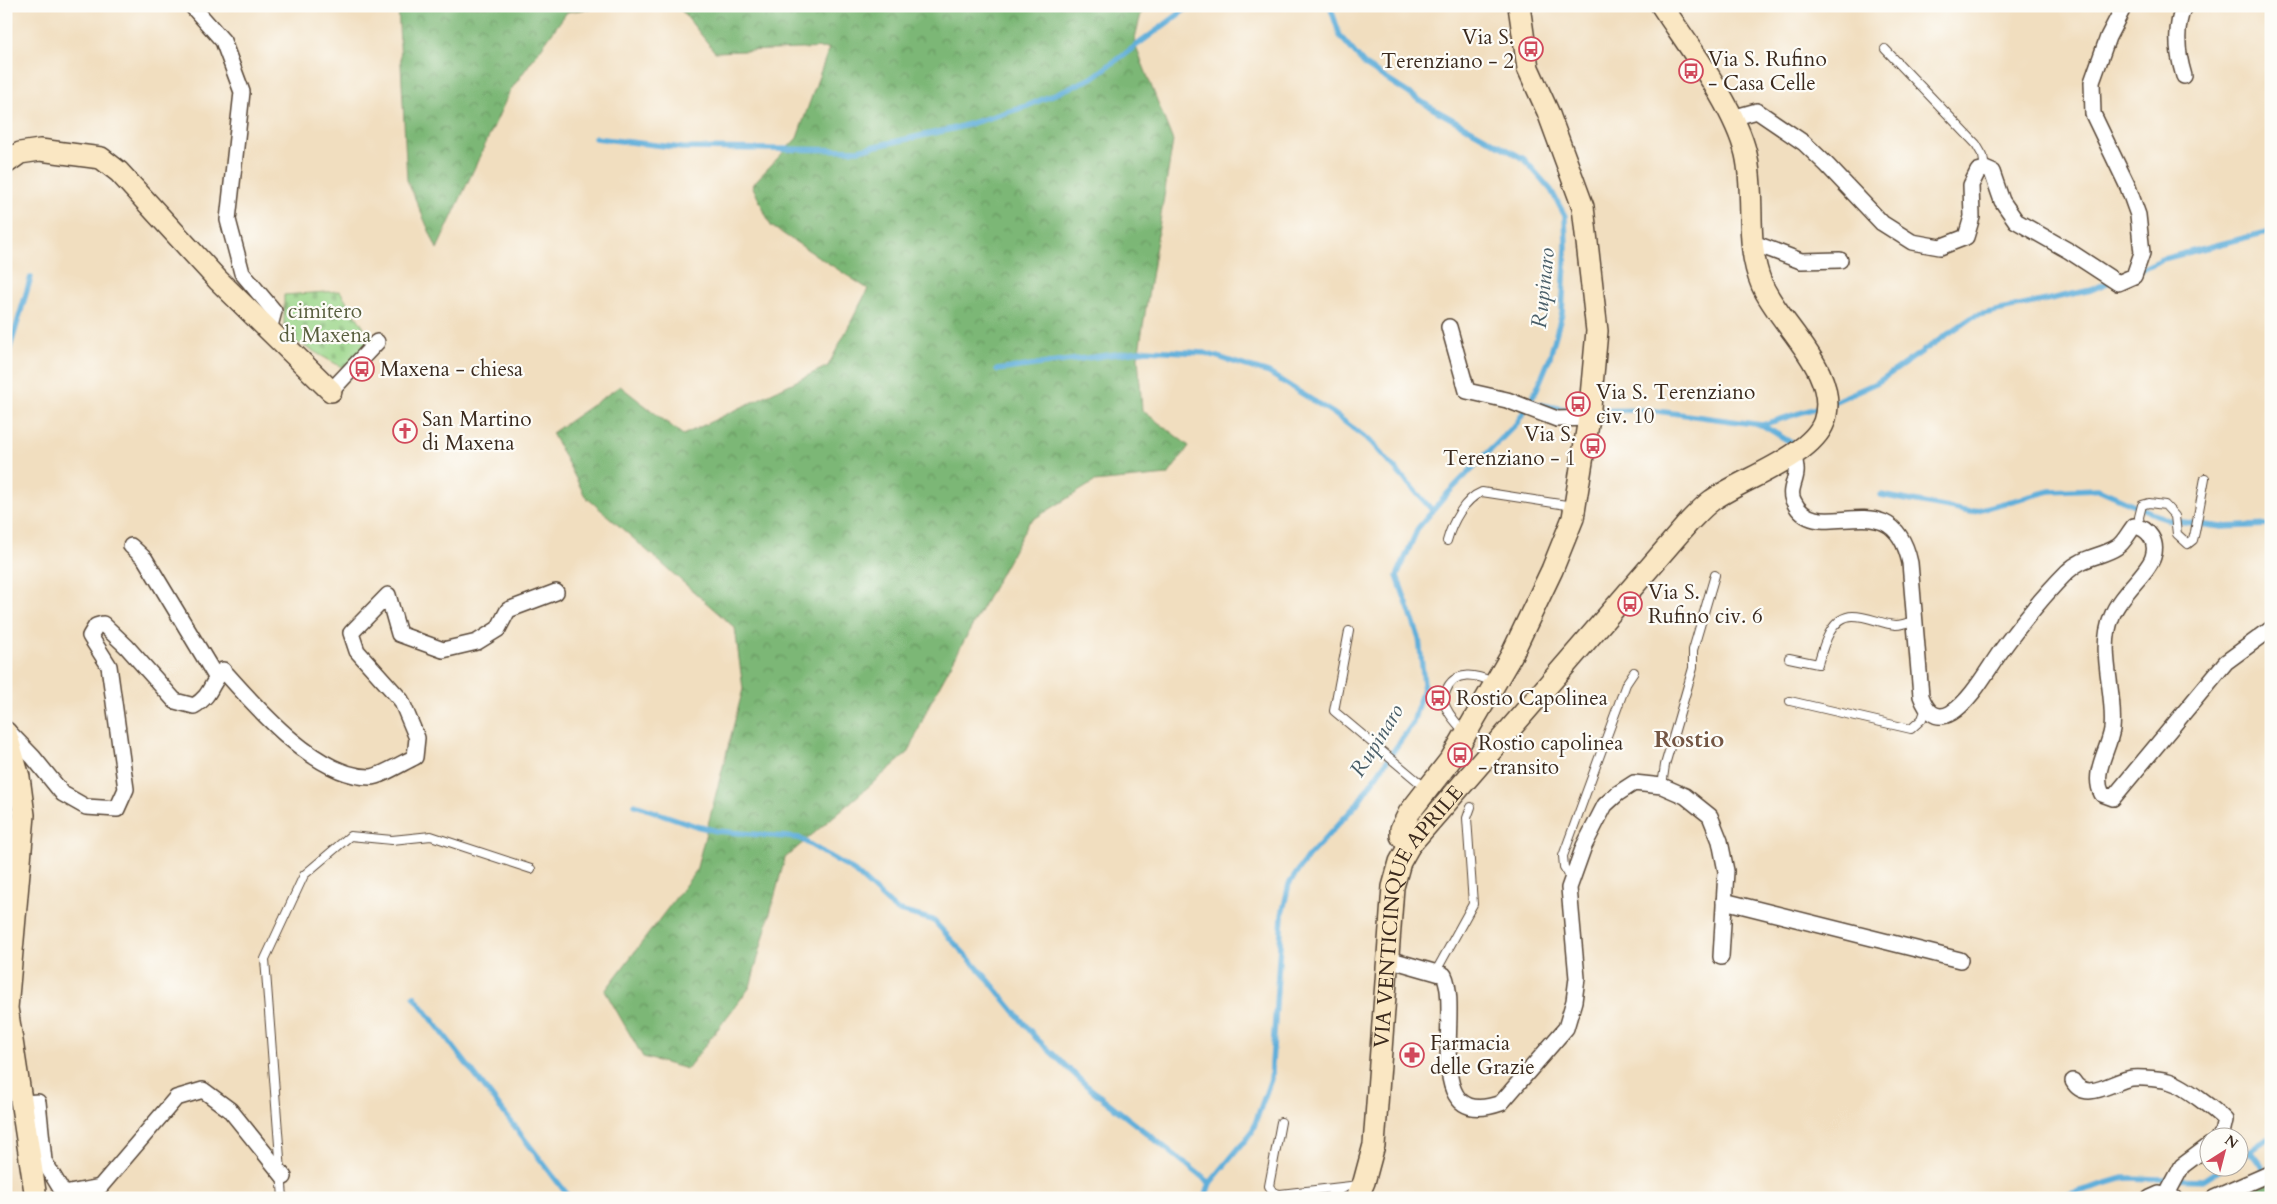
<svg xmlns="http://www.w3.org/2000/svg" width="2277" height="1204" font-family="Cardo,serif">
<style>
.forest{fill:url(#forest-crowns);stroke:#5c704a}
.cemetery{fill:url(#cemetery-stones);stroke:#6b8054}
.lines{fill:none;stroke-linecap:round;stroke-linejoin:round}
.stream{stroke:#60afda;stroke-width:5.5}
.lane-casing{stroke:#564536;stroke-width:10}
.street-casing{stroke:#564536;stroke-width:18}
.secondary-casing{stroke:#564536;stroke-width:24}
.lane{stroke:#fff;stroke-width:8}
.street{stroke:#fff;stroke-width:15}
.secondary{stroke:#fae7c3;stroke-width:21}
.labels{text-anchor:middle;stroke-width:4.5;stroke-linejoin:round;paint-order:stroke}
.poi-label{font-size:21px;fill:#3b2a1e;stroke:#fdfcf7;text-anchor:start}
.park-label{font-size:21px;fill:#585e3e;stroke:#fdfcf7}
.street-label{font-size:21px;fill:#3b2a1e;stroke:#fdfcf7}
.water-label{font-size:22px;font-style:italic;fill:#4a5f69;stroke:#fdfcf7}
.quarter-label{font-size:24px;font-weight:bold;fill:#735543;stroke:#fdfcf7}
</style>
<defs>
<pattern id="forest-crowns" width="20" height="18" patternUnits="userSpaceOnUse" patternTransform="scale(1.25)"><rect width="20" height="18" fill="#7cb776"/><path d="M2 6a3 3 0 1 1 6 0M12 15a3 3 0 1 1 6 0" fill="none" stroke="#679560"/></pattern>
<pattern id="cemetery-stones" width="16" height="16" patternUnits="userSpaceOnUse" patternTransform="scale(1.25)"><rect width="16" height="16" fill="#9bd68a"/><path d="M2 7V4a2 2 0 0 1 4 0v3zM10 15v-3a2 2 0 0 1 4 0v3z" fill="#86b877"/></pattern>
</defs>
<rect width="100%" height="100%" fill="#fdfcf7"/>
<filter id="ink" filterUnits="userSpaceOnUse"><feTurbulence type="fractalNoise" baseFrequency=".02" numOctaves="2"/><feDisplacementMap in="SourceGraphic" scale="10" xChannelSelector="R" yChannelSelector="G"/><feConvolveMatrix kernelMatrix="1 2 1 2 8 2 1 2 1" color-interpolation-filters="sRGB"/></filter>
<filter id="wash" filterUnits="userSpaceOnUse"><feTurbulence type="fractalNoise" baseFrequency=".0096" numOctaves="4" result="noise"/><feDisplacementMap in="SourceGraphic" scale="20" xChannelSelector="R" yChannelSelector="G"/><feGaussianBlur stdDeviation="1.12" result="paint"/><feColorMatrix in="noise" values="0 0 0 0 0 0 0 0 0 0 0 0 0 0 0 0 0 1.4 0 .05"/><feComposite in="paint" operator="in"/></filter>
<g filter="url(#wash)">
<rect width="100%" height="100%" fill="#f1debf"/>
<g class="forest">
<polygon points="398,6 607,6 567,12 510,91 437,249 407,180"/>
<polygon points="678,6 1143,6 1134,42 1173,141 1138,357 1142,410 1189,446 1168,475 1094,482 1029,522 928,707 909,752 785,858 750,987 687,1069 643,1057 605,991 696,871 743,689 735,628 585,496 552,433 620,386 683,435 828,366 868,289 771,226 752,185 797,138 829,48 715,52"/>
<polygon points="2271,1183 2271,1198 2238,1198 2257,1187"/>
</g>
<polygon class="cemetery" points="340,291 373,342 347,370 284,335 284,295"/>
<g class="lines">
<g class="stream">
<polyline points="595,138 682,148 858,150 956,128 1027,106 1092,78 1190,6"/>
<polyline points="2139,270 2163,259 2271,231"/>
<polyline points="6,361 31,277"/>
<polyline points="997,370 1147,350 1205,353 1269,373 1333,413 1370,441 1433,511"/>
<polyline points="1831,403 1878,382 1974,316 2091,290 2112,281"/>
<polyline points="1536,404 1576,411 1649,410 1762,425 1822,406"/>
<polyline points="1762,425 1792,443"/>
<polyline points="1881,495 1970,512 2050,491 2098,489 2168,520 2222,527 2271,525"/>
<polyline points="635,805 696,826 717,831 799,838 854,871 896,910 933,920 986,977 1036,1038 1087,1086 1210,1183"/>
<polyline points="414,996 570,1198"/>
<polyline points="2250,1151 2267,1174"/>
<polyline points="2240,1158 2271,1136"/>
<polyline points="1205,1198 1210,1183 1252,1132 1271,1079 1282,915 1289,884 1307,858 1356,805 1413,723 1424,684 1419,638 1397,576 1418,528 1447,494 1517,423 1536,391 1549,360 1562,313 1566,247 1565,216 1551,190 1524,159 1430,107 1365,65 1340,36 1330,6"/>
<polyline points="2056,1198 2124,1178 2203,1180 2225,1166"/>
</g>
</g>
</g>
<g filter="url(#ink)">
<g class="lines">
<g class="lane-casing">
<g id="lane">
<polyline points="1885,49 1976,144 1983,156 1985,169"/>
<polyline points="2140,527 2139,517 2142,505 2149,503 2165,505 2175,516 2177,534 2188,544 2193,540 2195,532 2205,478"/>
<path d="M 1447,541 C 1452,523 1464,499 1482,492 L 1573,506"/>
<polyline points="1349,631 1334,711 1427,789"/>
<path d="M 1789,658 L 1818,664 C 1823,647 1831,616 1853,616 C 1868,616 1882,624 1896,625 C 1902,625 1910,622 1916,620"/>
<polyline points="1790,701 1911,729 1922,719 1926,708"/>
<path d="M 1464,732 C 1457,723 1447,714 1444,702 C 1443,699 1445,695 1446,691 C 1454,669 1477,675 1493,682"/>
<polyline points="1662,786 1665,765 1693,668 1693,650 1715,575"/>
<polyline points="1572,880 1564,867 1563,856 1626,684 1634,672"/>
<polyline points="1435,973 1473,904 1467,818 1471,807"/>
<polyline points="1281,1122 1269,1186 1273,1192 1280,1194 1359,1185"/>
<polyline points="283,1198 265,959 304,875 350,836 392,840 431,836 531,869"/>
<polyline points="1326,1198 1344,1188"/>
</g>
</g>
<g class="street-casing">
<g id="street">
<polyline points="192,6 223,41 242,92 228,220 242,273 274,311 269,330"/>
<path d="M 2184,6 C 2174,29 2177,53 2184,76"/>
<polyline points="1732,118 1757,111 1804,143 1827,165 1882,223 1912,242 1940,247 1966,237 1972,217 1971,185 1978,171 1985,169 1992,172 2002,201 2016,221 2069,251 2118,283 2134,276 2142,253 2138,215 2128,187 2093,114 2092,82 2108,37 2124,6"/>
<polyline points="1751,242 1801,261 1840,260"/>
<polyline points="1449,327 1467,391 1507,400 1557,419 1589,418"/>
<polyline points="331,391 377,342"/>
<path d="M 1794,454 C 1794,460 1797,467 1796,473 C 1795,483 1788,492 1794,502 C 1817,550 1892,478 1910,563 L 1921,696 C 1926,710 1935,722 1951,713 C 1971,701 1988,669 2001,651 C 2020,625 2045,594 2067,572 C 2083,556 2102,557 2117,547 C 2124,543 2129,532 2134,526 C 2149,528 2158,542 2153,557 C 2148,573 2119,595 2112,616 C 2097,652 2116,691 2112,729 C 2109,750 2091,773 2102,794 L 2113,798 L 2226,662 L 2271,629"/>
<polyline points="131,546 145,559 216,677"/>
<path d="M 6,729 L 33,757 L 63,794 L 86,807 L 117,809 L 126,789 L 109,666 L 90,636 L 96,626 L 103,624 L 127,647 L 175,701 L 194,706 C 213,694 209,685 223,670 C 256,707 316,777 370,777 C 380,777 404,762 415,757 L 417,738 L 401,700 L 357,651 L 351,633 L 388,595 L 399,634 L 443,650 L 477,642 L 498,629 L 508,610 L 556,592"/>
<polyline points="1724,901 1960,960"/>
<path d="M 1388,959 L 1444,975 C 1462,1011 1419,1132 1501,1103 L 1566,1028 L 1574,1001 L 1577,978 L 1569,888 L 1584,846 L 1605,805 L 1617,794 L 1634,783 L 1662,786 L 1685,796 L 1710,816 L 1720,841 L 1726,871 L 1721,957"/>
<path d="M 2073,1081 C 2086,1104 2114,1080 2132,1078 C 2140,1077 2164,1079 2171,1082 C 2184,1086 2215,1110 2225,1120 L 2222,1133 L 2219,1136"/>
<polyline points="22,1103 38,1102 44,1161 64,1194 100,1187 176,1098 203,1090 230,1110 284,1177"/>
<polyline points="2166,1196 2182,1166 2210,1145"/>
<polyline points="2150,1198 2159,1194 2174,1198"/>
<polyline points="2214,1198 2271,1173"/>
</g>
</g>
<g class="secondary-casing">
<g id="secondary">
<polyline points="6,163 20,153 40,150 101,158 119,172 218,280 331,391"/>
<polyline points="6,733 19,777 24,815 7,1008 36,1198"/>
<polyline points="1409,846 1401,836 1401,829 1409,813 1451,759 1511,656 1552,570 1573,518 1589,418 1597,331 1583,207 1548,112 1528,68 1519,6"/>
<path id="s1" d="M 1357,1198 L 1364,1182 L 1374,1145 L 1393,887 L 1400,862 L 1409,846 L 1689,522 C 1696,515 1703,507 1711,501 C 1741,479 1811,457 1824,422 C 1841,372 1780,326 1762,285 C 1744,243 1756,198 1746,154 C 1735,107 1689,47 1662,6"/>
</g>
</g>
<use href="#lane" class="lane"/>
<use href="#street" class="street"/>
<use href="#secondary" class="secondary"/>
</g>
</g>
<defs>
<g id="bus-ring" transform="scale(1.25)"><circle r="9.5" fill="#fdfcf7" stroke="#d1495b" stroke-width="1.5"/><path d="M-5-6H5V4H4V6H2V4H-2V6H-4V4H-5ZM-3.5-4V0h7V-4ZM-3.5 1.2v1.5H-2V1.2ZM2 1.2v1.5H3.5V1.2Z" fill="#d1495b"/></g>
<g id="church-ring" transform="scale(1.25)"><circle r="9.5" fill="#fdfcf7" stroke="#d1495b" stroke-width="1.5"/><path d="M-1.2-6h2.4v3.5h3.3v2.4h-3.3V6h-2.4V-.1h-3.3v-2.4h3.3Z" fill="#d1495b"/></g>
<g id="pharmacy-ring" transform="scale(1.25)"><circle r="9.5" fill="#fdfcf7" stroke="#d1495b" stroke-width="1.5"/><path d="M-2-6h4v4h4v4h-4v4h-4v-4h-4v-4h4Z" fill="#d1495b"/></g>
</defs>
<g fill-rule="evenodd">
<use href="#bus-ring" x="1531" y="49"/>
<use href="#bus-ring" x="1691" y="71"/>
<use href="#bus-ring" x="362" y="369"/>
<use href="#bus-ring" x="1578" y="404"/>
<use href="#church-ring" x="405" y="431"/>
<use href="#bus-ring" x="1593" y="446"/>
<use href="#bus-ring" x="1630" y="604"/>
<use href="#bus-ring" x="1438" y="698"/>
<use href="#bus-ring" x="1460" y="755"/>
<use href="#pharmacy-ring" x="1412" y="1055"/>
</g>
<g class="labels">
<g class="poi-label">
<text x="1514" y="44" text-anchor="end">Via S.<tspan x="1514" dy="24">Terenziano - 2</tspan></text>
<text x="1708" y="66">Via S. Rufino<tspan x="1708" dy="24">- Casa Celle</tspan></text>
<text x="380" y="376">Maxena - chiesa</text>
<text x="1596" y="399">Via S. Terenziano<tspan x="1596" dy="24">civ. 10</tspan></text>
<text x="422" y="426">San Martino<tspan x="422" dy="24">di Maxena</tspan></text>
<text x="1576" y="441" text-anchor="end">Via S.<tspan x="1576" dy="24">Terenziano - 1</tspan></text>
<text x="1648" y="599">Via S.<tspan x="1648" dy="24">Rufino civ. 6</tspan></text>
<text x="1456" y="705">Rostio Capolinea</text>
<text x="1478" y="750">Rostio capolinea<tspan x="1478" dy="24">- transito</tspan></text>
<text x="1430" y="1050">Farmacia<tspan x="1430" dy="24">delle Grazie</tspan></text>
</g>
<g class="park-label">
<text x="325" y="318">cimitero<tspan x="325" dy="24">di Maxena</tspan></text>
</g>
<g class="street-label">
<text dy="7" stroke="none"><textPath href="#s1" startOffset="294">VIA VENTICINQUE APRILE</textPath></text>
</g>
<g class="water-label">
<text transform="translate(1542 288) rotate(-84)" y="8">Rupinaro</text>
<text transform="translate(1376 740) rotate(-58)" y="8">Rupinaro</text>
</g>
<g class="quarter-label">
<text x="1689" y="747">Rostio</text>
</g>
</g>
<rect width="2277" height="1204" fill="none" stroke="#fdfcf7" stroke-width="25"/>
<g transform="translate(2224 1152) rotate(36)"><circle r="24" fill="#fdfcf7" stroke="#afa8a0"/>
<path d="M0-4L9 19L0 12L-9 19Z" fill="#d1495b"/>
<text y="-8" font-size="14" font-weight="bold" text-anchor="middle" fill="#3b2a1e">N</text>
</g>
</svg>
